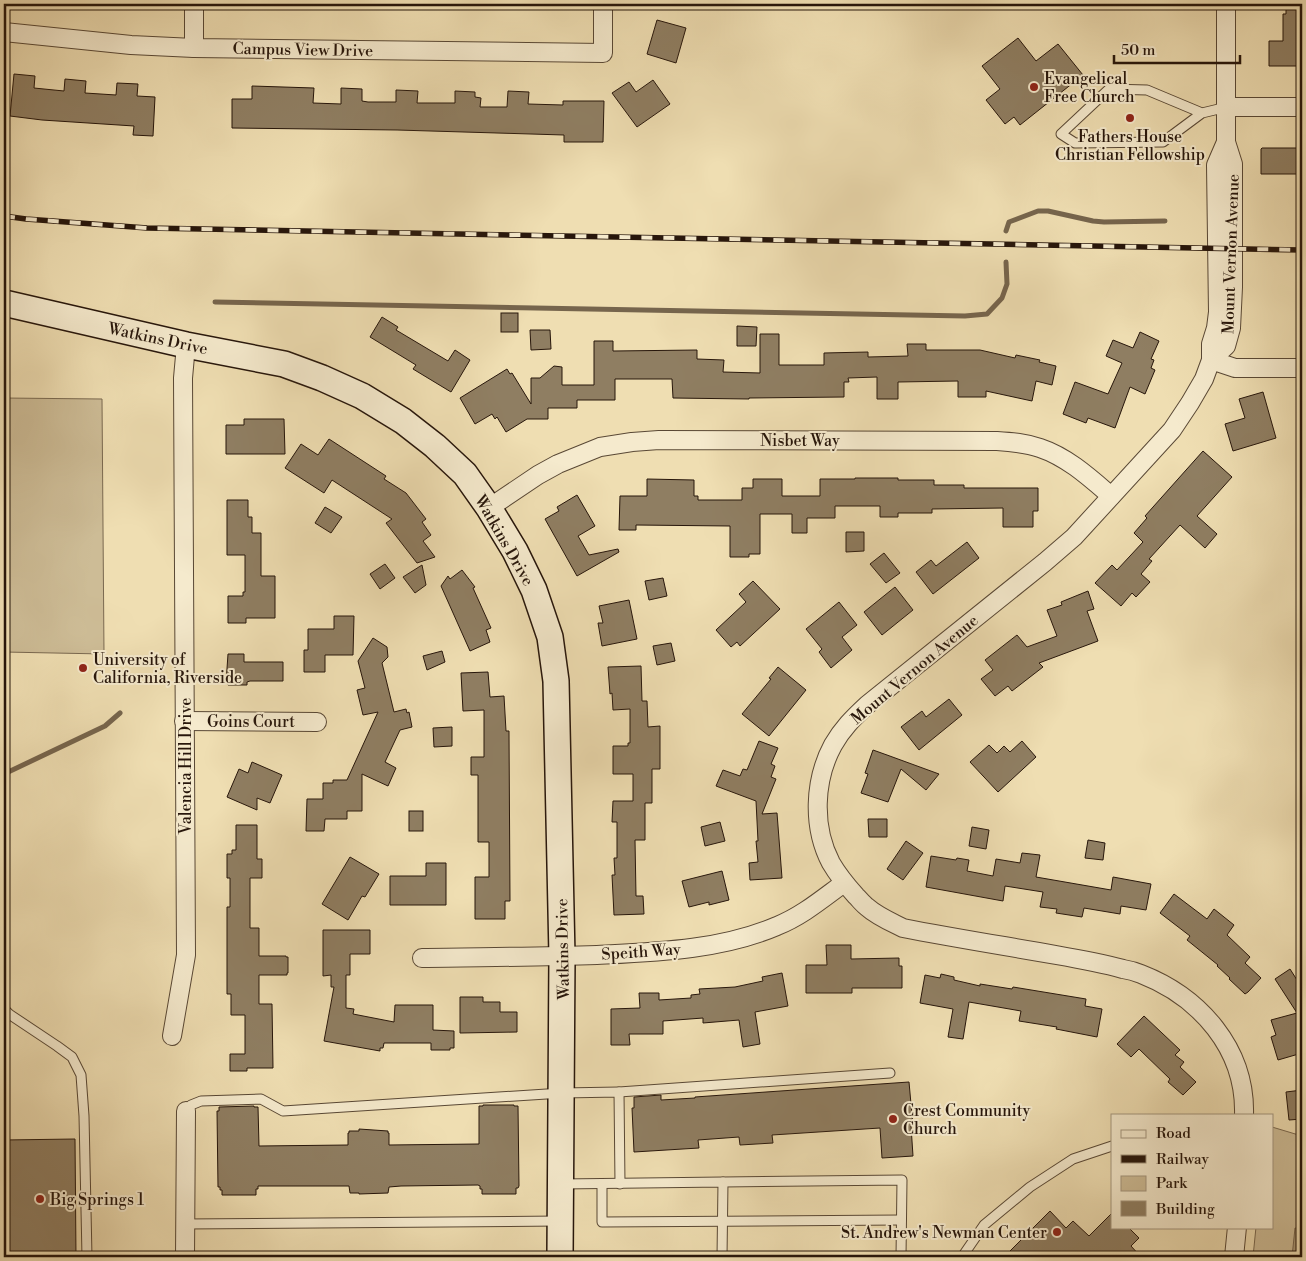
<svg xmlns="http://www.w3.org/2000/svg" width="1306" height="1261" font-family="'Libre Bodoni',serif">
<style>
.green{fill:#cdbc96;stroke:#7a6950}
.water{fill:#ab9a79;stroke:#76654d}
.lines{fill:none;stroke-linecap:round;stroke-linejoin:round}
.stream{stroke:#76654d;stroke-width:5}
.building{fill:#8f7e62;stroke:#27160b}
.service-casing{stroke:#594835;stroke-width:11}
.minor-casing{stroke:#594835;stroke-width:20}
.secondary-casing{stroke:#27160b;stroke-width:28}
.service{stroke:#f5eacd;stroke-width:9}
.minor{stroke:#f5eacd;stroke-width:18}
.secondary{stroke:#f5eacd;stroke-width:25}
.rail-casing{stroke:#27160b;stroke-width:5.5}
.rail{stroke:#f5eacd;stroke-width:4;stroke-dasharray:11;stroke-linecap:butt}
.poi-dot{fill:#8f2418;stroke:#f5eacd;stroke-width:2}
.labels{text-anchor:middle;stroke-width:4;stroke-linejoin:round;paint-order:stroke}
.street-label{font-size:16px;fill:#27160b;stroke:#f5eacd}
.poi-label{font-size:16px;fill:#27160b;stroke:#f5eacd;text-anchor:start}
</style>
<rect width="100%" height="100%" fill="#efdeb2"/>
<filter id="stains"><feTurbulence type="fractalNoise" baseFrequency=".004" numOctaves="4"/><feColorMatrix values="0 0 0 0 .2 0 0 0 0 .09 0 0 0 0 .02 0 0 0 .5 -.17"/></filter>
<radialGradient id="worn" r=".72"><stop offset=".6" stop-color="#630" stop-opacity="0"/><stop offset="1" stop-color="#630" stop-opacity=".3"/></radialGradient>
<g class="green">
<polygon points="4,398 102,399 104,654 4,652"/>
<polygon points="1272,1127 1302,1136 1302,1257 1253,1257 1256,1227 1272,1227"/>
</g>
<polygon class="water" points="1295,1228 1302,1229 1302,1257 1292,1257"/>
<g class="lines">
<g class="stream">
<polyline points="1006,231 1009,222 1038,211 1048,211 1093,221 1104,222 1165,221"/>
<polyline points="215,302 965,316 987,314 1002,298 1007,284 1006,262"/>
<polyline points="4,774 105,726 120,713"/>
</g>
</g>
<g class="building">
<polygon points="1286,4 1302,4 1302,66 1269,66 1269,41 1283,41 1283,14 1286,14"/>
<polygon points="657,20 686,28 676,63 647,54"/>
<polygon points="1018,38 1036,61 1058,44 1083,75 1020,125 1014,117 1005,124 986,100 1000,89 982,66"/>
<polygon points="14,74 35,76 34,88 64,91 65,79 86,81 85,93 116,95 117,83 138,84 137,96 155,97 153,136 133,135 134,126 42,120 10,116"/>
<polygon points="653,80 670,104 637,127 612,93 629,82 636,92"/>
<polygon points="252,86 314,88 313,103 341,104 341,88 362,89 362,101 368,102 396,102 396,90 418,91 417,103 455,103 455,91 475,92 475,97 481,98 480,107 507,107 508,91 529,92 528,104 563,105 563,101 604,101 603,142 564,142 564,135 397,130 232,128 232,99 252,99"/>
<polygon points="1262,148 1300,148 1300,174 1261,174 1261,149"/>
<rect x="501" y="313" width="17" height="19"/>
<polygon points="382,317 398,327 396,330 448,361 455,350 470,360 451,392 413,369 416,365 370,337"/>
<polygon points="737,326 757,327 756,346 737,346"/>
<polygon points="530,330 550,330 551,349 531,350"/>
<polygon points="1140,332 1159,341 1151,359 1154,360 1151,368 1155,370 1145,394 1130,387 1115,428 1088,418 1086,423 1063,414 1075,382 1108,394 1122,363 1106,356 1113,340 1133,348"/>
<polygon points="760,334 779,334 779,365 824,365 824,353 868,352 868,357 908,356 907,344 926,344 926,350 980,350 1015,358 1016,355 1040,360 1039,362 1056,366 1052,385 1036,381 1032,401 986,391 986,397 958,397 958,381 898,382 898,399 877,399 877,377 848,378 849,382 844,382 844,397 749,398 749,399 673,398 672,379 615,379 615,400 577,400 577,408 548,408 548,419 527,419 506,432 497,417 495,419 492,414 475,424 460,398 507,369 510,374 512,373 531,404 531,378 540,378 554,366 562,367 562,385 594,385 594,341 613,341 613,351 697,350 697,359 724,360 723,372 760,373"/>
<polygon points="1263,392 1276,438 1233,451 1225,424 1245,418 1239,399"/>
<polygon points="244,419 284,419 285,454 226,454 226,425 244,425"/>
<polygon points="329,439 386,476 384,479 406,493 426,519 422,522 431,535 423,541 435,557 417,563 386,523 392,519 332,480 324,493 285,468 301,444 318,455"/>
<polygon points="1203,451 1232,477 1197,516 1217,534 1205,548 1180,525 1149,559 1152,561 1141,574 1150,582 1136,597 1132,593 1121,606 1095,583 1112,565 1117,570 1143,542 1134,533 1147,518 1145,516"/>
<polygon points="855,478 898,478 898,480 934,480 934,485 964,485 964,488 1038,488 1038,511 1033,511 1033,527 1003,527 1003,508 932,509 932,513 898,513 898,517 880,517 880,506 835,506 835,518 807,518 807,533 792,533 792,514 760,514 760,554 749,554 749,557 730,557 730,526 636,525 636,530 619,530 620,496 647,496 647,479 694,480 694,496 698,496 698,500 742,500 742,488 753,488 753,479 782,479 782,496 820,496 820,479 855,479"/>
<polygon points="577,495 595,526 578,536 589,555 618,549 619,552 577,576 545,519 559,511 557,507"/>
<polygon points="227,500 248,500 248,517 252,517 252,533 261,533 261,576 275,576 275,618 246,618 246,623 228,623 228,596 243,596 243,592 245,592 245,555 227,555"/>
<polygon points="325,507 342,517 331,533 315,523"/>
<polygon points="846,532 864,532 864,551 846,552"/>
<polygon points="967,542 979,558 933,594 916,572 931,560 936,566"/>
<polygon points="884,553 900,573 886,583 870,564"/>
<polygon points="385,564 395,578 380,589 370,574"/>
<polygon points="422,565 426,585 415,593 403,577"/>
<polygon points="462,570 475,587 473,588 491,628 486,630 490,642 470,651 441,586 448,576 450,579"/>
<polygon points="663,578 667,596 649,600 645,581"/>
<polygon points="753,581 780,609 740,646 737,642 731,647 716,630 746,602 739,594"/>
<polygon points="895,587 913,610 882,635 864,612"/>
<polygon points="1088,591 1094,609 1087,611 1098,641 1039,663 1043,667 1012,691 1008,686 995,696 981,679 993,670 985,660 1017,635 1027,647 1057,636 1047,610 1062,605 1061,602"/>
<polygon points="629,600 637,639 602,646 598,623 603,623 599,606"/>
<polygon points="839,602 857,625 842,637 852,650 831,668 819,652 822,649 806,629"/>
<polygon points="334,616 354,616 353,655 325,655 325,672 304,672 304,650 308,650 308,629 334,629"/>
<polygon points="373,638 387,647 388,657 382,663 394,712 406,709 407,713 409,712 412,727 400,730 385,762 396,768 388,786 362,774 362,811 347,811 347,819 325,819 324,831 306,831 307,799 323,799 323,783 333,783 333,780 347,780 378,712 363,715 357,690 365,688 358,661"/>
<polygon points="671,643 675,661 657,665 653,646"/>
<polygon points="442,651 445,662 427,670 423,656"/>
<polygon points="228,654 244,654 244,662 283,662 283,681 250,681 247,682 247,685 228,685 228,683 226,683"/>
<polygon points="641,666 642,701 647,701 648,727 660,726 660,769 652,769 652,803 645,803 645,840 635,840 636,896 643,896 644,914 614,915 612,875 615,875 614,858 617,858 617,822 612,822 613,801 633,801 633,774 613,774 613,746 628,746 628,743 630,743 630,709 613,710 612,693 610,694 608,667"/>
<polygon points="778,667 806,690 769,736 742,714 771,679 769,678"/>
<polygon points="488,672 490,697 504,696 506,731 509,731 510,901 505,901 505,919 475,919 475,877 489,877 489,842 478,842 478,775 471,775 471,757 484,757 484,710 463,711 461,673"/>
<polygon points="949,699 962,715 919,750 901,727 922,711 926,717"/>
<polygon points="452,727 452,746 434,747 433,728"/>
<polygon points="759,741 778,748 771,764 775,766 771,777 776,779 762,814 777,813 782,878 750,880 749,863 758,862 756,841 758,841 756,801 716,786 723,770 740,776 743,769 747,770"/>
<polygon points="1022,741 1036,757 998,792 970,762 989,745 997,753 1004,746 1010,752"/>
<polygon points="873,750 887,755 939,774 926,790 901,769 888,802 861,793 868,774 865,773"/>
<polygon points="252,762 282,775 270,803 257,798 257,810 227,797 239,769 248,773"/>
<rect x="409" y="811" width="14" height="20"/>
<polygon points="868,819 887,819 887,837 869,837"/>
<polygon points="720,822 725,841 705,846 701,827"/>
<polygon points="236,825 257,825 257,859 262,859 262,878 250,878 250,928 259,928 259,956 286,956 286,957 288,957 288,973 287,973 287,975 259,975 259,1004 272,1004 273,1068 247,1068 247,1071 230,1071 230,1054 245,1054 245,1015 231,1015 231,994 227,994 227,907 230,907 230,878 227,878 227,854 232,854 232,850 236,850"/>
<polygon points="972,827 989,830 986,849 969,846"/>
<polygon points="1088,840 1105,843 1103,860 1085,858"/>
<polygon points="906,841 923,853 903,880 887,869"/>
<polygon points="1022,853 1040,855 1036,877 1111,890 1113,877 1151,884 1146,910 1121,906 1120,914 1084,908 1082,917 1056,913 1057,909 1040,907 1043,892 1005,886 1003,901 926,887 931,856 956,860 957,858 969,860 967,871 993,876 996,859 1020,863"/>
<polygon points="350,857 379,874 365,897 362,896 348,920 322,904"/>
<polygon points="426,863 446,863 446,905 390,905 390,876 426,876"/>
<polygon points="722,871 729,900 709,905 709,902 689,907 682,881"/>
<polygon points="1174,894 1207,919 1214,909 1234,925 1227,935 1250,957 1245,963 1261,978 1248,992 1245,994 1229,979 1230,978 1217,966 1218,965 1187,940 1190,936 1160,913"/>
<polygon points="323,930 370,930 370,954 350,954 350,975 346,975 346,1008 354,1009 353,1014 394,1022 395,1005 433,1005 433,1030 454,1031 454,1048 450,1048 450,1050 431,1050 431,1043 384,1043 383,1048 380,1048 380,1051 324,1041 334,987 331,987 331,975 323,976"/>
<polygon points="826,945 851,945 851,959 899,958 899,966 902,966 902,988 852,988 852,993 806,993 806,965 827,965"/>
<polygon points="1290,969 1297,980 1302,976 1302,1053 1278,1060 1271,1037 1276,1035 1271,1020 1297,1013 1275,979"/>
<polygon points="782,973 788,1006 755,1012 760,1044 743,1047 739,1020 703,1023 703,1018 663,1021 663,1034 629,1034 630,1045 611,1045 611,1009 640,1008 639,993 659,993 659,1000 691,998 691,995 700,994 699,989 735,987 763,981 762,977"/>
<polygon points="941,974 954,977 954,980 980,986 980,984 1012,989 1013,987 1086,999 1085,1006 1102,1009 1097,1037 1056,1029 1057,1027 1019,1021 1021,1011 969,1002 963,1039 948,1037 953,1009 920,1003 925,975 940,978"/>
<polygon points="460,997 483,997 483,1002 500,1002 500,1012 517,1012 517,1032 460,1033"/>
<polygon points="1144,1016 1180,1050 1175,1055 1184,1062 1180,1067 1196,1082 1183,1095 1168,1082 1170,1079 1139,1049 1131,1057 1117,1044"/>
<polygon points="909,1082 913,1126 911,1126 913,1156 882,1158 880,1128 772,1135 773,1143 740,1145 739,1137 698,1140 699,1148 634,1152 632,1108 634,1108 634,1097 661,1095 661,1100 695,1098 695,1097"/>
<polygon points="1302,1090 1302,1119 1289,1120 1286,1092"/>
<polygon points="483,1105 514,1105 514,1106 518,1106 519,1186 518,1188 516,1188 516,1194 482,1194 482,1189 480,1189 480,1186 478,1185 401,1186 389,1187 388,1193 359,1194 359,1193 350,1193 349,1186 258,1186 258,1189 256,1189 256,1195 222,1195 222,1190 220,1190 220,1187 218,1187 217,1111 219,1111 219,1107 254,1106 254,1107 258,1107 259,1146 348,1145 348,1133 349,1133 349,1131 359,1131 359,1129 388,1131 388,1133 389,1133 389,1145 479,1144 479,1106 483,1106"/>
<polygon points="75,1139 76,1257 4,1257 4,1140"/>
<polygon points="1050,1211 1066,1228 1073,1221 1089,1236 1112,1213 1112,1227 1128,1227 1139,1238 1131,1246 1141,1257 1004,1257"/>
</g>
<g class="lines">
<g class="service-casing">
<g id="service">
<polyline points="1202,113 1163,142 1075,143 1061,134 1109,89 1147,90 1202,113 1227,107"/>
<polyline points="4,1009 9,1014 57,1046 72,1057 81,1075 84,1116 87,1257"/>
<polyline points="619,1092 890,1073"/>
<polyline points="186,1111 191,1105 201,1101 261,1099 283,1111 562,1093 619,1092 620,1184"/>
<polyline points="723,1182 902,1180 901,1257"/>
<polyline points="561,1184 723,1182 722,1257"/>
<polyline points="602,1184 602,1222 901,1220"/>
<polyline points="184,1224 559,1221"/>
<polyline points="962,1257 984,1225 1030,1187 1073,1159 1112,1146"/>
</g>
</g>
<g class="minor-casing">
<g id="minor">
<polyline points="194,4 194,48"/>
<polyline points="4,32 131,45 194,48 603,53 603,4"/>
<polyline points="1227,107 1302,107"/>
<path d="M 1226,142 L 1216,165 L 1218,312 L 1216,328 L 1211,344 L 1211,360 L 1204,379 L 1190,403 L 1172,430 L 1074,537 L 1045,562 L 867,705 C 853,718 842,729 833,745 C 814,780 812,827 831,863 C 838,875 847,886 856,896 C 860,900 863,904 867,907 C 877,916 891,922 903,928 C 954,938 1005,946 1056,955 C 1079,959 1101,963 1123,969 C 1129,970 1136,972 1141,974 C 1200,997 1246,1049 1244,1115"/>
<polyline points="1211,360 1226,346 1231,328 1233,287 1233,164 1226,142 1226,4"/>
<polyline points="1211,360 1235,368 1302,368"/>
<path d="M 489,508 L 538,475 L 558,464 L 600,447 L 632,442 L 659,440 L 997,441 C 1012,442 1026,443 1040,448 C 1067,457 1089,477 1111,496"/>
<polyline points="184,721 317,722"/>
<path d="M 422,958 C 480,957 539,957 597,955 C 657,952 721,950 777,926 C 802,916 822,899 844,883"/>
<polyline points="172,1036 186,955 183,378 186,345"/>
<polyline points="185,1257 186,1111"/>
<polyline points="1234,1257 1237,1227"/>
</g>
</g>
<g class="secondary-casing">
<polyline id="secondary" points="4,303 186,345 284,364 322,378 362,396 403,421 435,446 465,474 489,508 515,551 534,590 550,637 556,681 562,956 560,1257"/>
</g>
<use href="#service" class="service"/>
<use href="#minor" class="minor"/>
<use href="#secondary" class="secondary"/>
<g class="rail-casing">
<polyline id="rail" points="4,216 26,219 147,228 1302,250"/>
</g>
<use href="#rail" class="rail"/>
</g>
<g class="poi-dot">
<circle cx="1034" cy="87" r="5"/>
<circle cx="1130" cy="118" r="5"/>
<circle cx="83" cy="668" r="5"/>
<circle cx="893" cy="1119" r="5"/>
<circle cx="40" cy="1199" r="5"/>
<circle cx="1057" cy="1232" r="5"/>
</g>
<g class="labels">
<g class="street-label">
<text transform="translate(303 49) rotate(1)" y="6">Campus View Drive</text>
<text transform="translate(1230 254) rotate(-88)" y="6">Mount Vernon Avenue</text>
<text transform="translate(158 338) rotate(12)" y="6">Watkins Drive</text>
<text x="800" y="446">Nisbet Way</text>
<text transform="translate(505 540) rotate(60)" y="6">Watkins Drive</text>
<text transform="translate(914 669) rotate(-40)" y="6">Mount Vernon Avenue</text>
<text x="251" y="727">Goins Court</text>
<text transform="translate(185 766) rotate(-90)" y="6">Valencia Hill Drive</text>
<text transform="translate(562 949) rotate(-91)" y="6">Watkins Drive</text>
<text transform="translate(641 951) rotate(-4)" y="6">Speith Way</text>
</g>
<g class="poi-label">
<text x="1044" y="84">Evangelical<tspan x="1044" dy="18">Free Church</tspan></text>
<text x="1130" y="142" text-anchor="middle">Fathers House<tspan x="1130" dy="18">Christian Fellowship</tspan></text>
<text x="93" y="665">University of<tspan x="93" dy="18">California, Riverside</tspan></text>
<text x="903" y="1116">Crest Community<tspan x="903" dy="18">Church</tspan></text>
<text x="50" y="1205">Big Springs 1</text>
<text x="1047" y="1238" text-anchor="end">St. Andrew's Newman Center</text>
</g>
</g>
<rect width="1306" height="1261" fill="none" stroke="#efdeb2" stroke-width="20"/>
<rect x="5" y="5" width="1296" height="1251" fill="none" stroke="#27160b" stroke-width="2.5"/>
<rect x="10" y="10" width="1286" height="1241" fill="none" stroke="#27160b"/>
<rect x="1111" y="1114" width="162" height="115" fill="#f5eacd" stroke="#a3957f"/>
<rect x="1121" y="1130" width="25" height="8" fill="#f5eacd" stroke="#a3957f"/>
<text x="1156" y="1138" font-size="15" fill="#27160b">Road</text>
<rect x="1121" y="1155" width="25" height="8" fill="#27160b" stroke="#a3957f"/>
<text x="1156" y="1164" font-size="15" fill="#27160b">Railway</text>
<rect x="1121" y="1176" width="25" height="15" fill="#cdbc96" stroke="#a3957f"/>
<text x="1156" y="1188" font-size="15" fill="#27160b">Park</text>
<rect x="1121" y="1201" width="25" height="15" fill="#8f7e62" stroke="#a3957f"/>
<text x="1156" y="1214" font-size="15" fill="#27160b">Building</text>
<path d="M1114 55v8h126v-8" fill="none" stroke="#27160b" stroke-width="2.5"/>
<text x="1121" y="55" font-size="15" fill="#27160b" stroke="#f5eacd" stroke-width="4" paint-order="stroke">50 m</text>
<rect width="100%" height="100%" filter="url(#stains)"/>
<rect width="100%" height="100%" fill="url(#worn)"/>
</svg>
